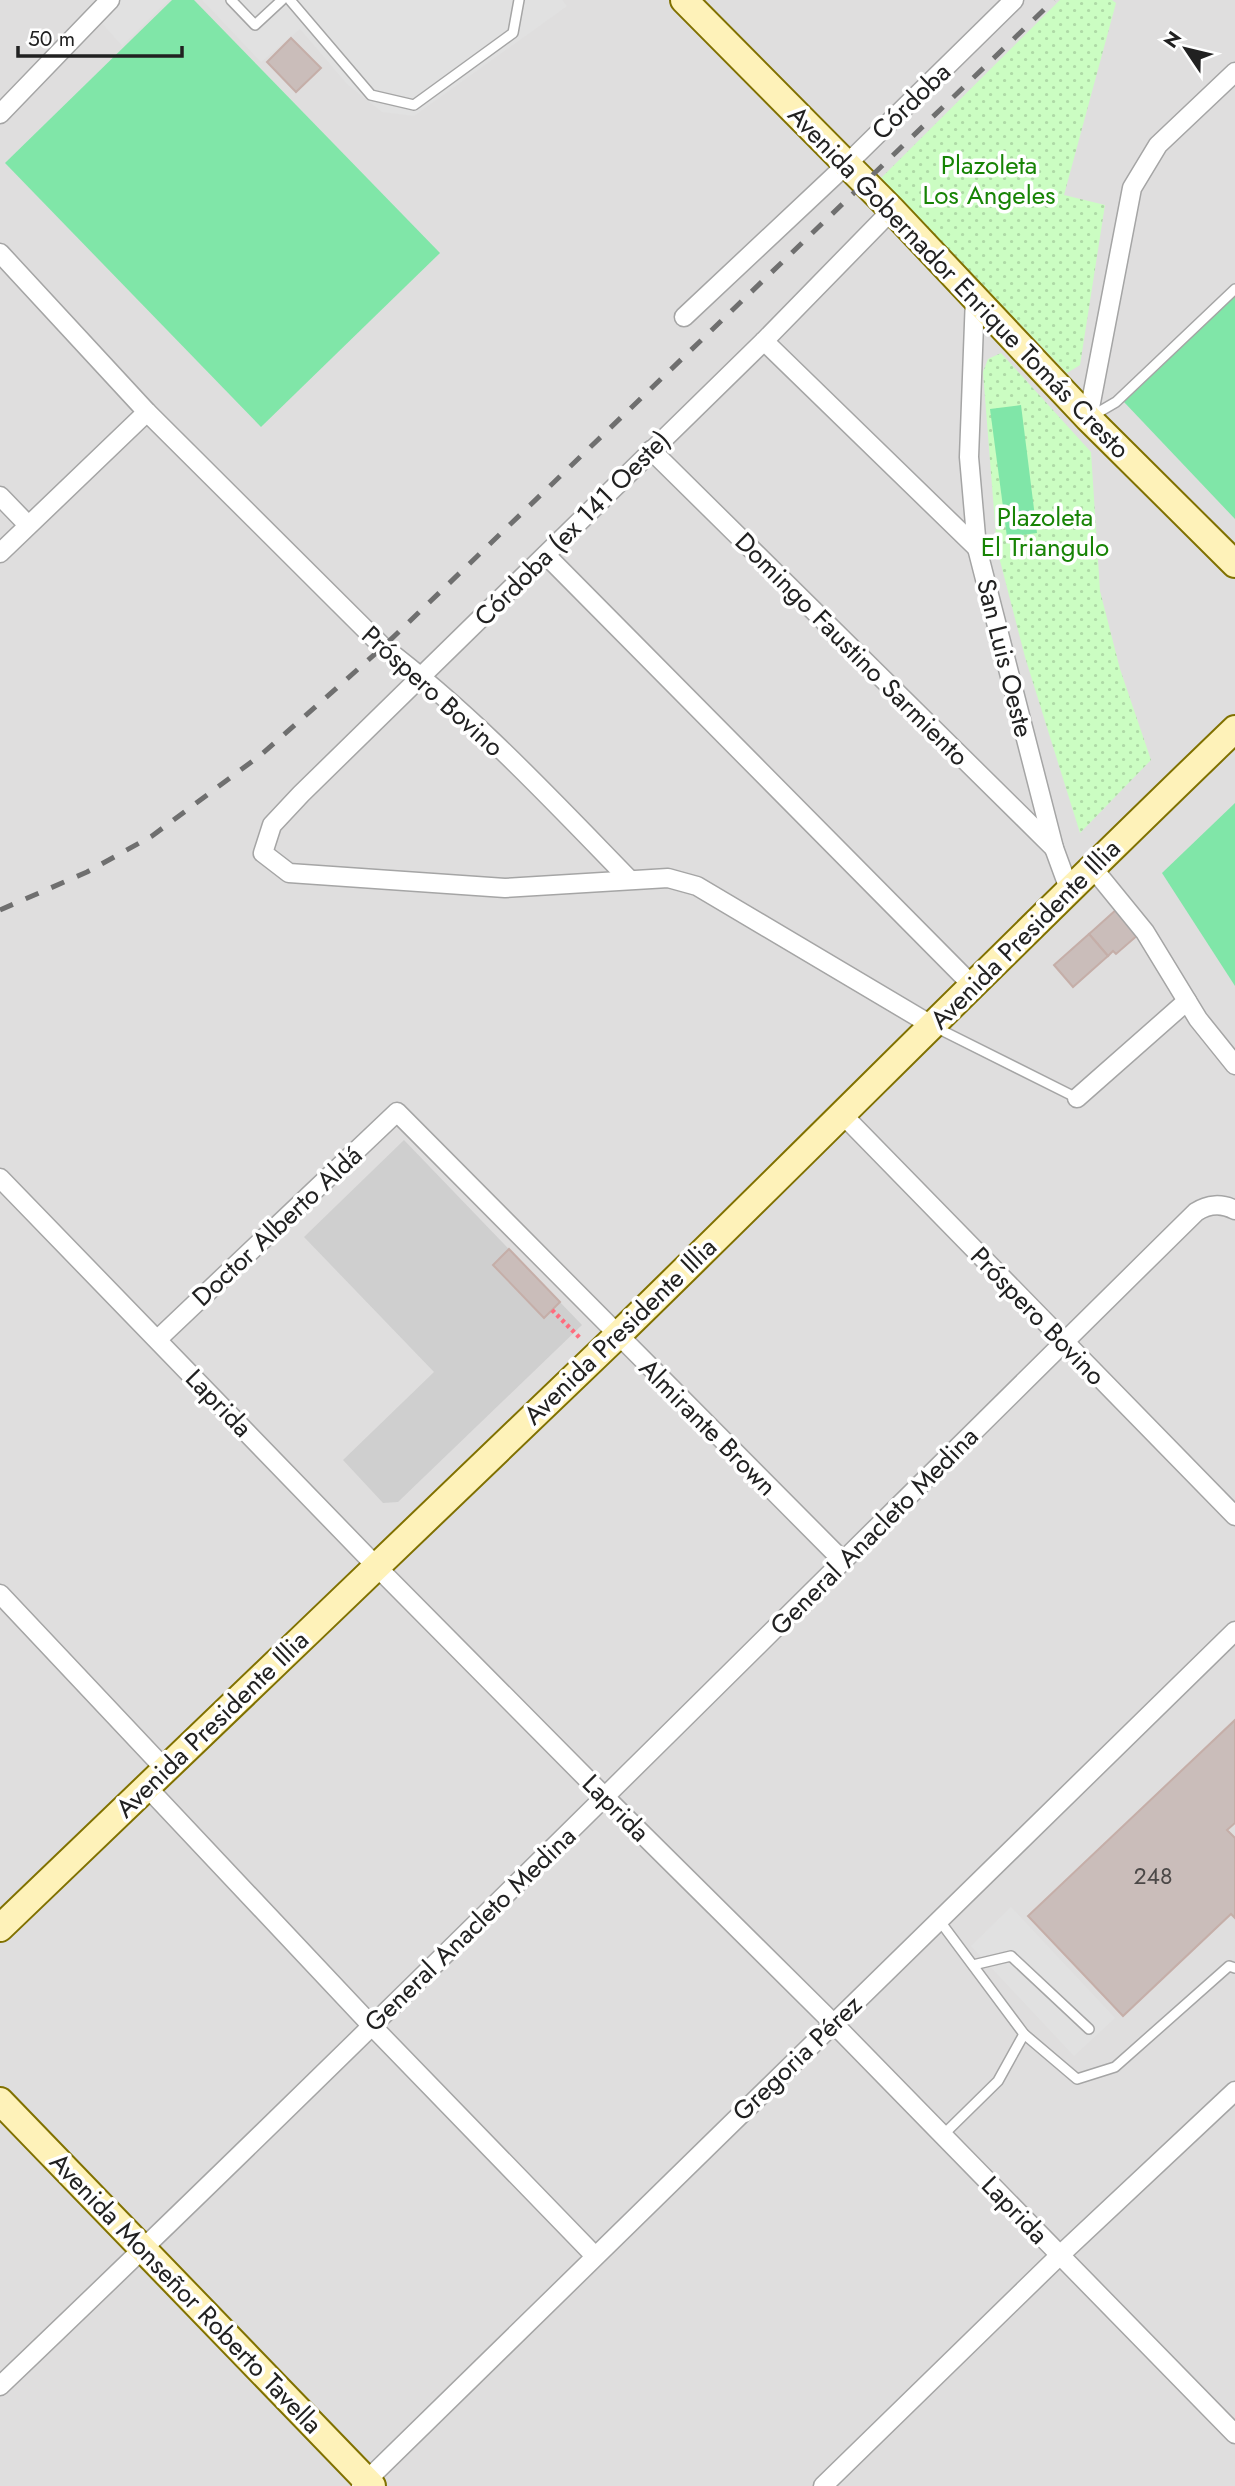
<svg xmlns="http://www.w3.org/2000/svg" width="1235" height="2486" font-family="Jost,sans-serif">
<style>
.residential{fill:#dfdede}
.religious{fill:#cfcfcf}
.park{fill:url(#park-dots)}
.pitch{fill:#80e6a8}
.parking{fill:#e1e1e1}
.building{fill:#cabdba;stroke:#c5aea8;stroke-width:2}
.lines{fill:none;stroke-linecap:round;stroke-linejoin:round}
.lane-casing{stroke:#a5a5a5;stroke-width:12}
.street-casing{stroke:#a5a5a5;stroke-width:21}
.secondary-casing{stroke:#807100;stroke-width:30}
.path{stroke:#ff6b7d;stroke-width:4.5;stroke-dasharray:3.5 3.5;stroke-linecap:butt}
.lane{stroke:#fff;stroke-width:9}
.street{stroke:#fff;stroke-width:18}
.secondary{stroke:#fef2b9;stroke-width:26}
.rail{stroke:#6f6f6f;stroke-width:5;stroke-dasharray:14 14;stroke-linecap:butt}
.labels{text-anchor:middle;stroke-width:7;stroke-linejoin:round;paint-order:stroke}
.number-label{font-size:23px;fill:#4b4847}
.street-label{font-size:26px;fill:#212121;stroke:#fff}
.park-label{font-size:26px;fill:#178405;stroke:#fff}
</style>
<defs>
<pattern id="park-dots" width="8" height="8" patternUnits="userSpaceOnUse" patternTransform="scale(1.75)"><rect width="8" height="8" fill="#cbfdc2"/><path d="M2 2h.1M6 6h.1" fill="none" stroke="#aed9a6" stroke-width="1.8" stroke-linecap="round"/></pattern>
</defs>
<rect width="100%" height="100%" fill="#f2ece7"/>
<rect class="residential" x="0" y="0" width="1235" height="2486"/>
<polygon class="religious" points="404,1140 582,1325 398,1502 383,1503 343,1460 434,1372 304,1237"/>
<g class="park">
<polygon points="1060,0 1112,0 1116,3 1064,195 1105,205 1080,365 1067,373 881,178"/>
<polygon points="1001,353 1091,452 1100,591 1120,669 1151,760 1080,833 1025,657 997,549 983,372 988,359"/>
</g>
<g class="pitch">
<polygon points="172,0 194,0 440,253 261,427 5,163"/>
<polygon points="1235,296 1235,519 1124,402"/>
<polygon points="1021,405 1037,533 1007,537 990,409"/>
<polygon points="1235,803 1235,986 1162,873"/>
</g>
<g class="parking">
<polygon points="121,0 169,0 122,46 99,20"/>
<polygon points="202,0 562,0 567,6 414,116 382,112 347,84 300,29 261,62"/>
<polygon points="1011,1907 1115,2018 1074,2056 971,1946"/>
</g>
<g class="building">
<polygon points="291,38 321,68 296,92 267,62"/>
<polygon points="1117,909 1139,934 1116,954 1113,951 1108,956 1089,934"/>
<polygon points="1089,934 1108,956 1073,987 1054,965"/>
<polygon points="509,1249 560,1302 544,1318 493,1265"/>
<polygon points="1235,1720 1235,1823 1227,1830 1235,1838 1235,1918 1231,1914 1123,2016 1028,1916"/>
</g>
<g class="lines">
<g class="lane-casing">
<g id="lane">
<polyline points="231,0 255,25 282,0"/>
<polyline points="290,0 371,95 414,105 513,33 519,0"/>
<polyline points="1092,416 1116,402 1235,289"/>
<polyline points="935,1027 1077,1098"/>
<polyline points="939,1920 1024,2034 1077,2079 1115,2067 1229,1966 1235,1968"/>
<polyline points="973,1965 1011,1956 1089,2029"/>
<polyline points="942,2136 998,2081 1024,2034"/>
</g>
</g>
<g class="street-casing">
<g id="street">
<polyline points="0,114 110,0"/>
<polyline points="892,210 764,341 301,794 272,825 263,853 289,873 505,888 668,878 697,886 933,1026"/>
<path d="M 0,253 L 147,412 L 383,647 C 473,715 551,799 629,879"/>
<polyline points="975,297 969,457 977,548 1054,848 1069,889"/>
<polyline points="684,317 847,164 1014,0"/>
<polyline points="764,341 977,548"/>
<polyline points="1088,418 1132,188 1158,145 1235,72"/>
<polyline points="651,450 1054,848"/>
<polyline points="0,496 28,525"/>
<polyline points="0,553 147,412"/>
<polyline points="546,555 973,986"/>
<polyline points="1092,867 1145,932 1198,1019 1235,1065"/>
<polyline points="1077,1098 1187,1001"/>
<polyline points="842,1114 1235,1516"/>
<polyline points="0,1178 377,1567 605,1797 833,2023 1235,2434"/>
<polyline points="158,1339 397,1112 843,1561"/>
<polyline points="0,1594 164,1768"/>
<polyline points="146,1786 372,2026 595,2256"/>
<path d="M 0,2386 C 404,2000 798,1604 1196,1212 C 1208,1204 1222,1203 1235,1210"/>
<polyline points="361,2486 1235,1631"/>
<polyline points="823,2486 1059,2256 1235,2091"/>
</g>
</g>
<g class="secondary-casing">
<g id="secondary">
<polyline points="684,0 892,210 1088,418 1235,564"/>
<path d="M 0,1928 C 205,1729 413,1534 618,1335 C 824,1134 1027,929 1235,729"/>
<polyline points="0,2101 372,2486"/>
</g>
</g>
<polyline class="path" points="552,1310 581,1339"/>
<use href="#lane" class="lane"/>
<use href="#street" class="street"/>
<use href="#secondary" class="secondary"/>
<polyline class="rail" points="0,910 87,872 152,836 262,754 383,647 1054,0"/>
</g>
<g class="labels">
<g class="number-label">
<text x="1153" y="1884">248</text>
</g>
<g class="street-label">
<text transform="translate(911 101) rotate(-44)" y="9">Córdoba</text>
<text transform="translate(959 282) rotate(46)" y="9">Avenida Gobernador Enrique Tomás Cresto</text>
<text transform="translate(572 528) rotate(-45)" y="9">Córdoba (ex 141 Oeste)</text>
<text transform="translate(852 649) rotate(45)" y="9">Domingo Faustino Sarmiento</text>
<text transform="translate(1005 658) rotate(76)" y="9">San Luis Oeste</text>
<text transform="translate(433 691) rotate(42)" y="9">Próspero Bovino</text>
<text transform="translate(1025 934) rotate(-45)" y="9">Avenida Presidente Illia</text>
<text transform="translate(277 1226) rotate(-43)" y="9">Doctor Alberto Aldá</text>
<text transform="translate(1038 1316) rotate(46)" y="9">Próspero Bovino</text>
<text transform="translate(620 1331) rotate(-44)" y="9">Avenida Presidente Illia</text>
<text transform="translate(219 1403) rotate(46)" y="9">Laprida</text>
<text transform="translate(708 1427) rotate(45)" y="9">Almirante Brown</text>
<text transform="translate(874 1531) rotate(-45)" y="9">General Anacleto Medina</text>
<text transform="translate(212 1724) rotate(-44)" y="9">Avenida Presidente Illia</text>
<text transform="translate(616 1808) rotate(45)" y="9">Laprida</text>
<text transform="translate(470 1929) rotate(-44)" y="9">General Anacleto Medina</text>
<text transform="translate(797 2058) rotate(-44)" y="9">Gregoria Pérez</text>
<text transform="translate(1015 2210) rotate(46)" y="9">Laprida</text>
<text transform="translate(186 2293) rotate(46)" y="9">Avenida Monseñor Roberto Tavella</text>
</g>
<g class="park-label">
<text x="989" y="174">Plazoleta<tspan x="989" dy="30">Los Angeles</tspan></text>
<text x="1045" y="526">Plazoleta<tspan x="1045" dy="30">El Triangulo</tspan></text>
</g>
</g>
<g transform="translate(1186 49) rotate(305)" stroke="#ffffff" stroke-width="5" paint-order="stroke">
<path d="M0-5L12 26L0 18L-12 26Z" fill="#212121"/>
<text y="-10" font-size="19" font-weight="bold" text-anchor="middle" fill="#212121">N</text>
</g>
<path d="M18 46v10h164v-10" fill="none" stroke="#212121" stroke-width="3.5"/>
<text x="28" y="46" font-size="21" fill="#212121" stroke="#ffffff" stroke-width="5" paint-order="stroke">50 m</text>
</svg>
